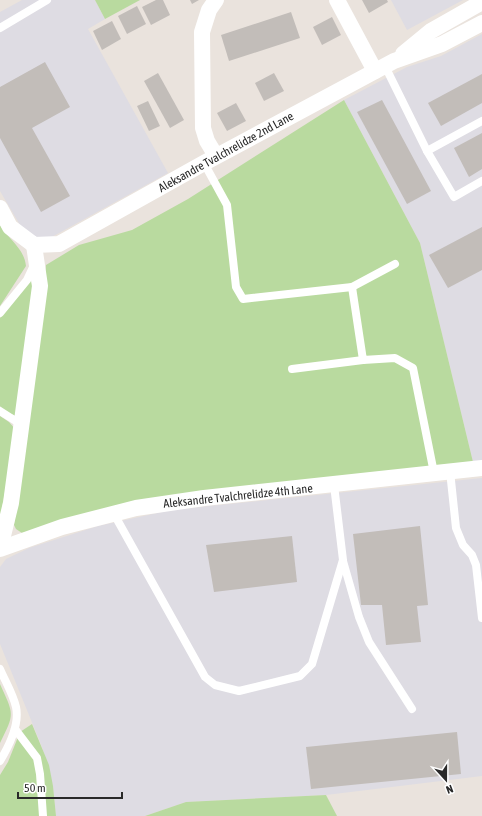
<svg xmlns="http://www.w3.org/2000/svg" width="482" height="816" font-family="'Asap Condensed',sans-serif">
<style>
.industrial{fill:#dedce3}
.green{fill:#b9da9f}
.building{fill:#c2bdb9}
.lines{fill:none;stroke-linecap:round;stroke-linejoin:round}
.service{stroke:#fff;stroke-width:8}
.minor{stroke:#fff;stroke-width:16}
.labels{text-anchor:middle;stroke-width:3;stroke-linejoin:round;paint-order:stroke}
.street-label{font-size:12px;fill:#292929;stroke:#fff}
</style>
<rect width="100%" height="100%" fill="#eae3dd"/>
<g class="industrial">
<polygon points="22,0 95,0 105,19 88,29 168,173 50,238 36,238 20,225 0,191 0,12"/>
<polygon points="391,0 463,0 407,30"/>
<polygon points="482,34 482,461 473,462 420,243 344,100 407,67 441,56"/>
<polygon points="482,478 482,776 326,795 186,802 145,816 56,816 53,786 42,747 0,644 0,567 6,559 29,548 98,526 171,510"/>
</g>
<g class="green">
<polygon points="95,0 140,0 105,19"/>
<polygon points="344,100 420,243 473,462 22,533 16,529 14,525 46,265 79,245 132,230 188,199"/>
<path d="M 0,225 C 9,240 24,248 26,266 L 0,306 Z"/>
<polygon points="31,280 33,288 19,417 3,411 0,406 0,318"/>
<polygon points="0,416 9,422 16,430 0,520"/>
<path d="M 0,684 C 14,715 15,713 0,743 Z"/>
<polygon points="32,724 49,765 53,786 56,816 0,816 0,775 8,762 20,732"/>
<polygon points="326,795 337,816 145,816 186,802"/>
</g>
<g class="building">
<polygon points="156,0 163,0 170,15 151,25 142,7"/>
<polygon points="190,0 199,0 192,4"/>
<polygon points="362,0 387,0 388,2 369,13"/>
<polygon points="137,6 146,24 127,34 118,16"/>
<polygon points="291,12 300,38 229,61 221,35"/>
<polygon points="332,17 341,35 322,45 313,27"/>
<polygon points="112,21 121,39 102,50 93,31"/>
<polygon points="45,62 70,107 32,128 70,196 41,212 0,138 0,87"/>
<polygon points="158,73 184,120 170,128 144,81"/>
<polygon points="274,73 284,91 264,101 255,83"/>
<polygon points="482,74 482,103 441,126 428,103"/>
<polygon points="382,100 431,191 407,204 357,112"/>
<polygon points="148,101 160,126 149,131 137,106"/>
<polygon points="236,103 246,121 227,131 217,113"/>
<polygon points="482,133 482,169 469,177 454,148"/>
<polygon points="482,227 482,270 448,288 429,255"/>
<polygon points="420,526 428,605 417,606 421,642 386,645 382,605 361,605 353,534"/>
<polygon points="292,536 297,582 214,592 206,545"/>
<polygon points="457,732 461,774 311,789 306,747"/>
</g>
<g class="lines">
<g class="service">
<polyline points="0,28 47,0"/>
<polyline points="385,66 427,151 454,197 482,181"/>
<polyline points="427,151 482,121"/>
<polyline points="204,163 227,205 236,287 243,299 352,287 395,264"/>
<polyline points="352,287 363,360 395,358 413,368 434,473"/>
<polyline points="0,313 27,280 35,263"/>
<polyline points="292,369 363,360"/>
<polyline points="0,411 22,425"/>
<polyline points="450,471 456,528 463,545 472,555 476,565 482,618"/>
<polyline points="114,514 205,677 215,685 239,691 300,676 312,664 343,560 334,485"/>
<polyline points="343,561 359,617 369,642 412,709"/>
<path d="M 0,669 C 5,681 13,694 16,707 C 20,725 9,746 0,761"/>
<polyline points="15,729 37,758 40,774 43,816"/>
</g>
<g class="minor">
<polyline points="216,0 209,10 202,32 203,128 207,141 216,156"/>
<polyline points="337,0 375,71"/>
<polyline points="403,54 431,31 482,2"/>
<polyline points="0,208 10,227 34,245 59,244 204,163 394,61 442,44 482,23"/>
<polyline points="0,548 11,503 40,286 34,245"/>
<polyline points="0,549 62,527 136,508 204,498 482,468"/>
</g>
</g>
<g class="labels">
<g class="street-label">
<text transform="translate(226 152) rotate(-29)" y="4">Aleksandre Tvalchrelidze 2nd Lane</text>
<text transform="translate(238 496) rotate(-6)" y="4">Aleksandre Tvalchrelidze 4th Lane</text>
</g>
</g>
<g transform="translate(446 780) rotate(159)" stroke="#ffffff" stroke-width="3" paint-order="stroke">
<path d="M0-3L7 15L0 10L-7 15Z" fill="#292929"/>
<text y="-6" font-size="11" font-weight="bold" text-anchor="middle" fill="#292929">N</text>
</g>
<path d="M18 792v6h104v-6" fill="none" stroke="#292929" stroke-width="2"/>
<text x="24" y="792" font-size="12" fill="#292929" stroke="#ffffff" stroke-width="3" paint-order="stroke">50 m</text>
</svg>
